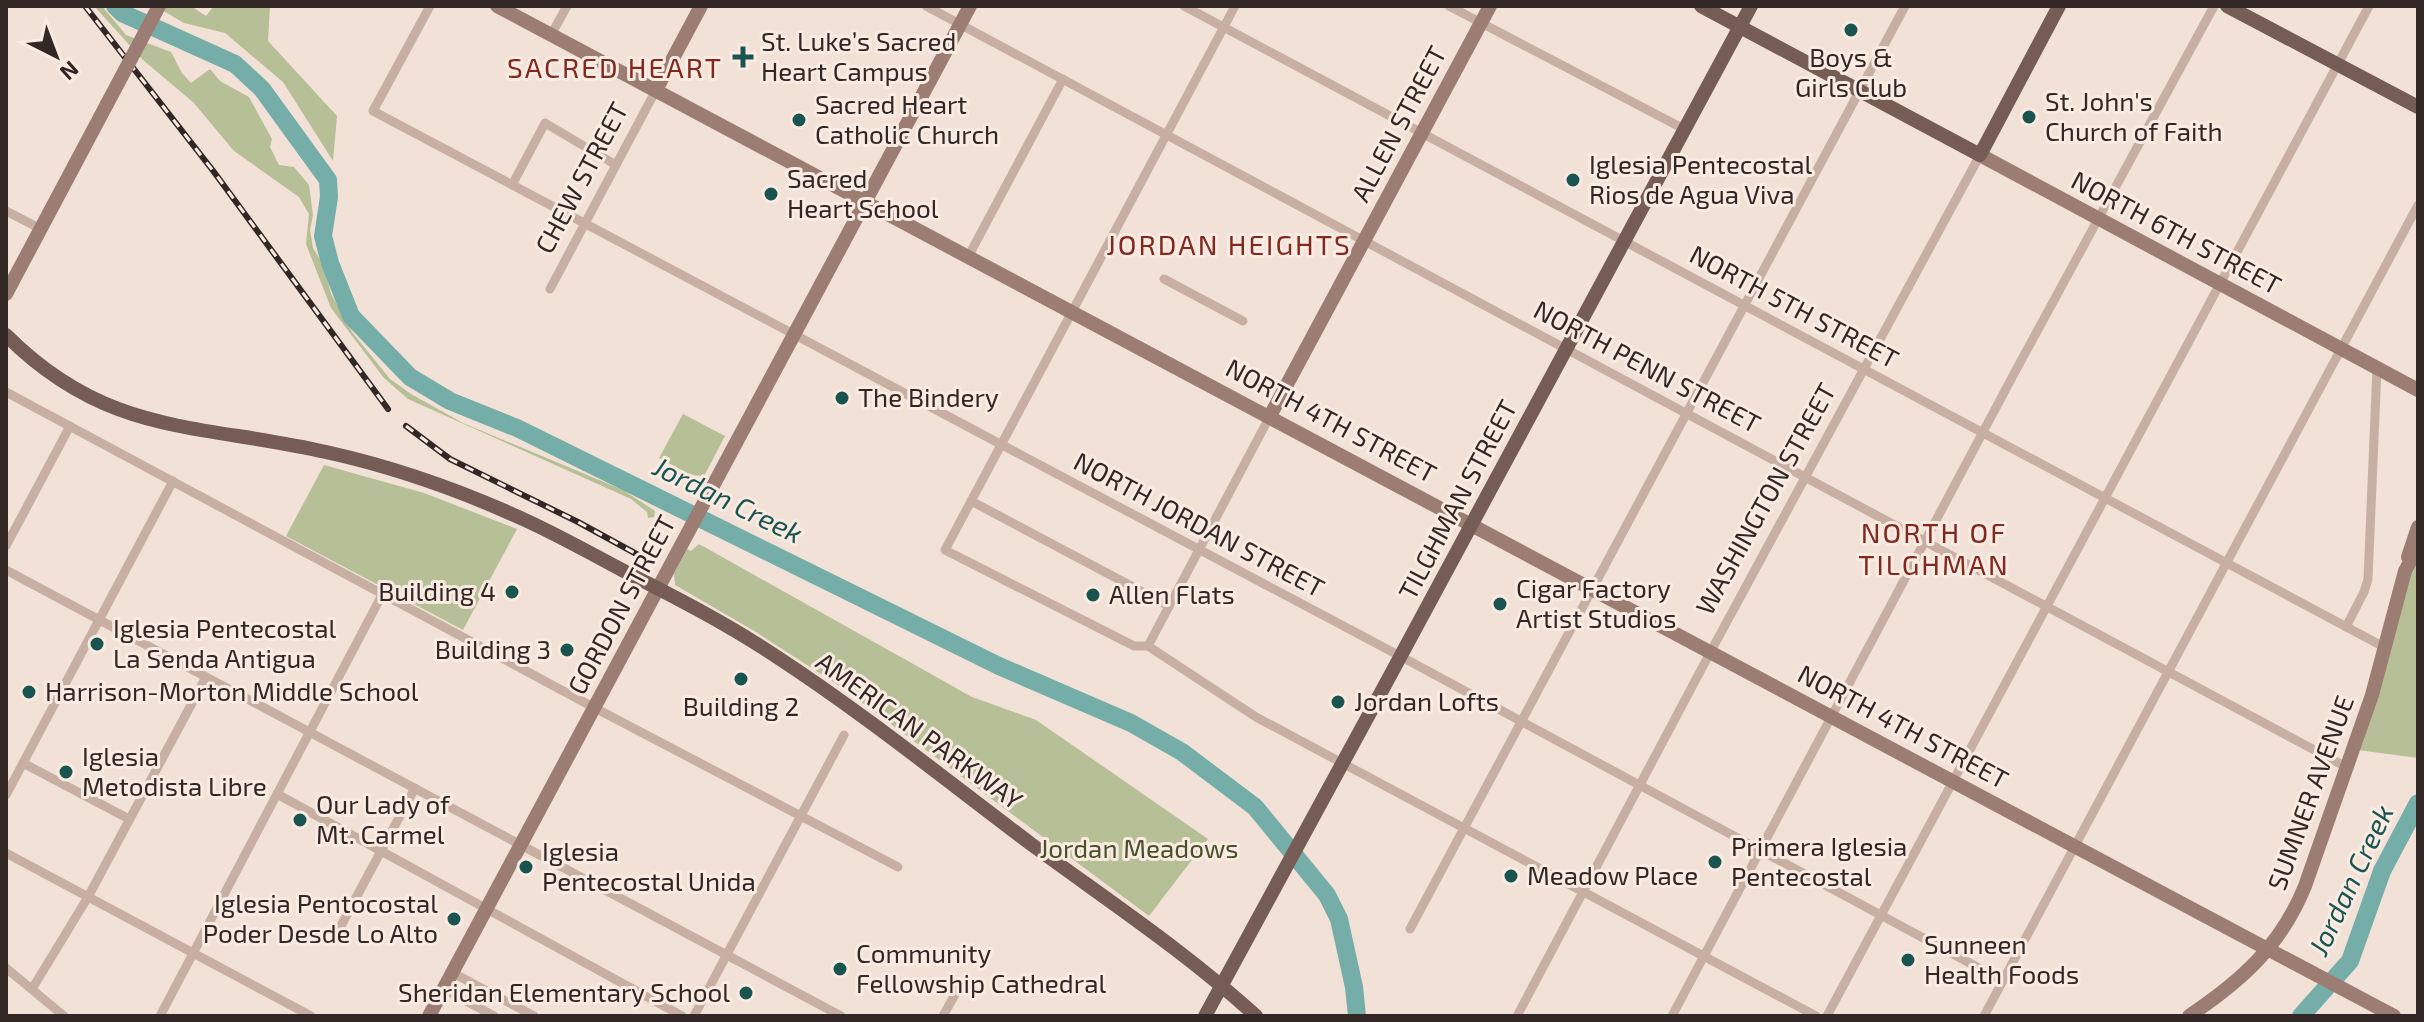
<svg xmlns="http://www.w3.org/2000/svg" width="2424" height="1022" font-family="'Exo 2',sans-serif">
<style>
.green{fill:#b7bf97}
.lines{fill:none;stroke-linecap:round;stroke-linejoin:round}
.river{stroke:#75aea8;stroke-width:18}
.street{stroke:#c8afa3;stroke-width:9}
.secondary{stroke:#9c7d74;stroke-width:14}
.primary{stroke:#755c55;stroke-width:14}
.rail-casing{stroke:#332725;stroke-width:6}
.rail{stroke:#f9ebe2;stroke-width:3;stroke-dasharray:9;stroke-linecap:butt}
.secondary-bridge{stroke:#9c7d74;stroke-width:14}
.primary-bridge{stroke:#755c55;stroke-width:14}
.poi-dot{fill:#1a5450;stroke:#f9ebe2;stroke-width:3}
.labels{text-anchor:middle;stroke-width:6;stroke-linejoin:round;paint-order:stroke}
.poi-label{font-size:26px;fill:#332725;stroke:#f9ebe2;text-anchor:start}
.street-label{font-size:26px;fill:#332725;stroke:#f9ebe2}
.park-label{font-size:26px;fill:#485129;stroke:#f9ebe2}
.neighbourhood-label{font-size:28px;letter-spacing:2px;fill:#82281e;stroke:#f9ebe2}
.water-label{font-size:28px;font-style:italic;fill:#1a5450;stroke:#f9ebe2}
</style>
<rect width="100%" height="100%" fill="#f1e1d6"/>
<g class="green">
<polygon points="94,6 102,6 126,35 171,52 182,73 191,83 210,69 220,81 249,97 272,139 270,147 279,165 294,167 309,185 313,215 310,230 313,248 324,266 331,294 352,332 390,379 411,394 463,423 623,490 655,511 654,517 648,518 647,512 631,499 408,399 384,378 331,308 306,244 309,214 299,197 234,151 193,102 143,60"/>
<polygon points="155,6 191,6 206,16 214,6 270,6 268,41 337,116 333,161 283,82 225,33 184,23"/>
<polygon points="683,414 725,436 704,476 691,475 659,458"/>
<polygon points="324,465 424,493 517,529 463,630 286,536"/>
<polygon points="699,544 972,697 1036,720 1208,839 1149,916 841,687 756,632 675,585 674,574 687,549 691,551"/>
<polygon points="2418,563 2418,758 2358,750 2409,578"/>
</g>
<g class="lines">
<g class="river">
<polyline points="115,6 122,13 235,64 262,89 328,180 329,197 323,236 330,263 351,316 410,377 450,401 517,428 999,666 1131,723 1182,752 1255,807 1327,895 1339,919 1354,987 1357,1016"/>
<polyline points="2301,1016 2350,961 2382,871 2418,803"/>
</g>
<g class="street">
<polyline points="430,6 373,111 1400,656 2003,981"/>
<polyline points="926,6 2346,767"/>
<polyline points="1184,6 2384,647"/>
<polyline points="1235,6 945,550 1134,646 1148,646 1256,717 1816,1016"/>
<polyline points="1449,6 1684,129"/>
<polyline points="551,35 567,6"/>
<polyline points="512,185 545,123 616,165"/>
<polyline points="6,211 41,229"/>
<polyline points="968,257 1063,79"/>
<polyline points="1164,279 1243,321"/>
<polyline points="550,289 656,90"/>
<polyline points="6,392 595,708 898,867"/>
<polyline points="971,501 1169,606"/>
<polyline points="6,546 70,426"/>
<polyline points="6,570 841,1016"/>
<polyline points="2346,627 2364,592 2368,579 2377,368"/>
<polyline points="1148,646 1270,416"/>
<polyline points="23,763 129,819"/>
<polyline points="277,794 682,1016"/>
<polyline points="6,795 173,481"/>
<polyline points="6,853 311,1016"/>
<polyline points="1410,929 1905,6"/>
<polyline points="337,933 415,788"/>
<polyline points="6,968 64,1016"/>
<polyline points="453,973 534,1016"/>
<polyline points="32,989 88,897 206,677"/>
<polyline points="444,989 494,1016"/>
<polyline points="160,1016 383,593"/>
<polyline points="694,1016 844,735"/>
<polyline points="943,1016 958,989"/>
<polyline points="1517,1016 1711,651 1980,155"/>
<polyline points="1672,1016 2016,370 2214,6"/>
<polyline points="1827,1016 2369,6"/>
<polyline points="1984,1016 2418,205"/>
</g>
<g class="secondary">
<polyline points="497,6 2226,927"/>
<polyline points="656,90 701,6"/>
<polyline points="1980,155 2418,390"/>
<polyline points="6,294 107,104"/>
<polyline points="1270,416 1490,6"/>
<polyline points="2408,557 2418,527"/>
<polyline points="429,1016 970,6"/>
<path d="M 2189,1016 C 2241,981 2281,946 2305,886 L 2372,695 L 2405,571 L 2418,548"/>
</g>
<g class="primary">
<polyline points="1701,6 1980,155 2059,6"/>
<polyline points="2227,6 2418,107"/>
<path d="M 6,335 C 108,437 199,423 326,452 C 394,467 462,491 525,520 C 558,535 590,553 622,570 C 673,596 726,623 774,655 C 863,713 946,780 1031,844 C 1107,900 1186,952 1256,1016"/>
<polyline points="1378,698 1751,6"/>
</g>
<g class="rail-casing">
<g id="rail">
<polyline points="85,6 214,172 388,409"/>
<polyline points="406,426 450,459 578,522 642,557"/>
</g>
</g>
<use href="#rail" class="rail"/>
<g class="secondary-bridge">
<polyline points="107,104 159,6"/>
<polyline points="2226,927 2394,1016"/>
</g>
<polyline class="primary-bridge" points="1205,1016 1378,698"/>
</g>
<g class="poi-dot">
<circle cx="1851" cy="30" r="8"/>
<path d="M739 45h8v8h8v8h-8v8h-8v-8h-8v-8h8z"/>
<circle cx="2029" cy="117" r="8"/>
<circle cx="799" cy="120" r="8"/>
<circle cx="1573" cy="180" r="8"/>
<circle cx="771" cy="194" r="8"/>
<circle cx="842" cy="398" r="8"/>
<circle cx="512" cy="592" r="8"/>
<circle cx="1093" cy="595" r="8"/>
<circle cx="1500" cy="604" r="8"/>
<circle cx="97" cy="644" r="8"/>
<circle cx="567" cy="650" r="8"/>
<circle cx="741" cy="679" r="8"/>
<circle cx="29" cy="692" r="8"/>
<circle cx="1338" cy="702" r="8"/>
<circle cx="66" cy="772" r="8"/>
<circle cx="300" cy="820" r="8"/>
<circle cx="1715" cy="862" r="8"/>
<circle cx="526" cy="867" r="8"/>
<circle cx="1511" cy="876" r="8"/>
<circle cx="454" cy="919" r="8"/>
<circle cx="1908" cy="960" r="8"/>
<circle cx="840" cy="969" r="8"/>
<circle cx="746" cy="993" r="8"/>
</g>
<g class="labels">
<g class="poi-label">
<text x="761" y="51">St. Luke’s Sacred<tspan x="761" dy="30">Heart Campus</tspan></text>
<text x="1851" y="67" text-anchor="middle">Boys &amp;<tspan x="1851" dy="30">Girls Club</tspan></text>
<text x="2045" y="111">St. John's<tspan x="2045" dy="30">Church of Faith</tspan></text>
<text x="815" y="114">Sacred Heart<tspan x="815" dy="30">Catholic Church</tspan></text>
<text x="1589" y="174">Iglesia Pentecostal<tspan x="1589" dy="30">Rios de Agua Viva</tspan></text>
<text x="787" y="188">Sacred<tspan x="787" dy="30">Heart School</tspan></text>
<text x="858" y="407">The Bindery</text>
<text x="1516" y="598">Cigar Factory<tspan x="1516" dy="30">Artist Studios</tspan></text>
<text x="496" y="601" text-anchor="end">Building 4</text>
<text x="1109" y="604">Allen Flats</text>
<text x="113" y="638">Iglesia Pentecostal<tspan x="113" dy="30">La Senda Antigua</tspan></text>
<text x="551" y="659" text-anchor="end">Building 3</text>
<text x="45" y="701">Harrison-Morton Middle School</text>
<text x="1354" y="711">Jordan Lofts</text>
<text x="741" y="716" text-anchor="middle">Building 2</text>
<text x="82" y="766">Iglesia<tspan x="82" dy="30">Metodista Libre</tspan></text>
<text x="316" y="814">Our Lady of<tspan x="316" dy="30">Mt. Carmel</tspan></text>
<text x="1731" y="856">Primera Iglesia<tspan x="1731" dy="30">Pentecostal</tspan></text>
<text x="542" y="861">Iglesia<tspan x="542" dy="30">Pentecostal Unida</tspan></text>
<text x="1527" y="885">Meadow Place</text>
<text x="438" y="913" text-anchor="end">Iglesia Pentocostal<tspan x="438" dy="30">Poder Desde Lo Alto</tspan></text>
<text x="1924" y="954">Sunneen<tspan x="1924" dy="30">Health Foods</tspan></text>
<text x="856" y="963">Community<tspan x="856" dy="30">Fellowship Cathedral</tspan></text>
<text x="730" y="1002" text-anchor="end">Sheridan Elementary School</text>
</g>
<g class="street-label">
<text transform="translate(1399 124) rotate(-62)" y="9">ALLEN STREET</text>
<text transform="translate(582 178) rotate(-62)" y="9">CHEW STREET</text>
<text transform="translate(2176 233) rotate(28)" y="9">NORTH 6TH STREET</text>
<text transform="translate(1794 307) rotate(28)" y="9">NORTH 5TH STREET</text>
<text transform="translate(1647 367) rotate(28)" y="9">NORTH PENN STREET</text>
<text transform="translate(1331 421) rotate(28)" y="9">NORTH 4TH STREET</text>
<text transform="translate(1766 499) rotate(-61)" y="9">WASHINGTON STREET</text>
<text transform="translate(1458 500) rotate(-62)" y="9">TILGHMAN STREET</text>
<text transform="translate(1199 525) rotate(28)" y="9">NORTH JORDAN STREET</text>
<text transform="translate(622 605) rotate(-62)" y="9">GORDON STREET</text>
<text transform="translate(1903 727) rotate(28)" y="9">NORTH 4TH STREET</text>
<text transform="translate(919 731) rotate(36)" y="9">AMERICAN PARKWAY</text>
<text transform="translate(2311 793) rotate(-70)" y="9">SUMNER AVENUE</text>
</g>
<g class="park-label">
<text x="1139" y="858">Jordan Meadows</text>
</g>
<g class="neighbourhood-label">
<text x="615" y="78">SACRED HEART</text>
<text x="1229" y="255">JORDAN HEIGHTS</text>
<text x="1934" y="543">NORTH OF<tspan x="1934" dy="32">TILGHMAN</tspan></text>
</g>
<g class="water-label">
<text transform="translate(728 500) rotate(26)" y="10">Jordan Creek</text>
<text transform="translate(2351 880) rotate(-65)" y="10">Jordan Creek</text>
</g>
</g>
<rect width="2424" height="1022" fill="none" stroke="#332725" stroke-width="16"/>
<g transform="translate(56 56) rotate(138)" stroke="#f9ebe2" stroke-width="6" paint-order="stroke">
<path d="M0-6L14 30L0 20L-14 30Z" fill="#332725"/>
<text y="-12" font-size="22" font-weight="bold" text-anchor="middle" fill="#332725">N</text>
</g>
</svg>
